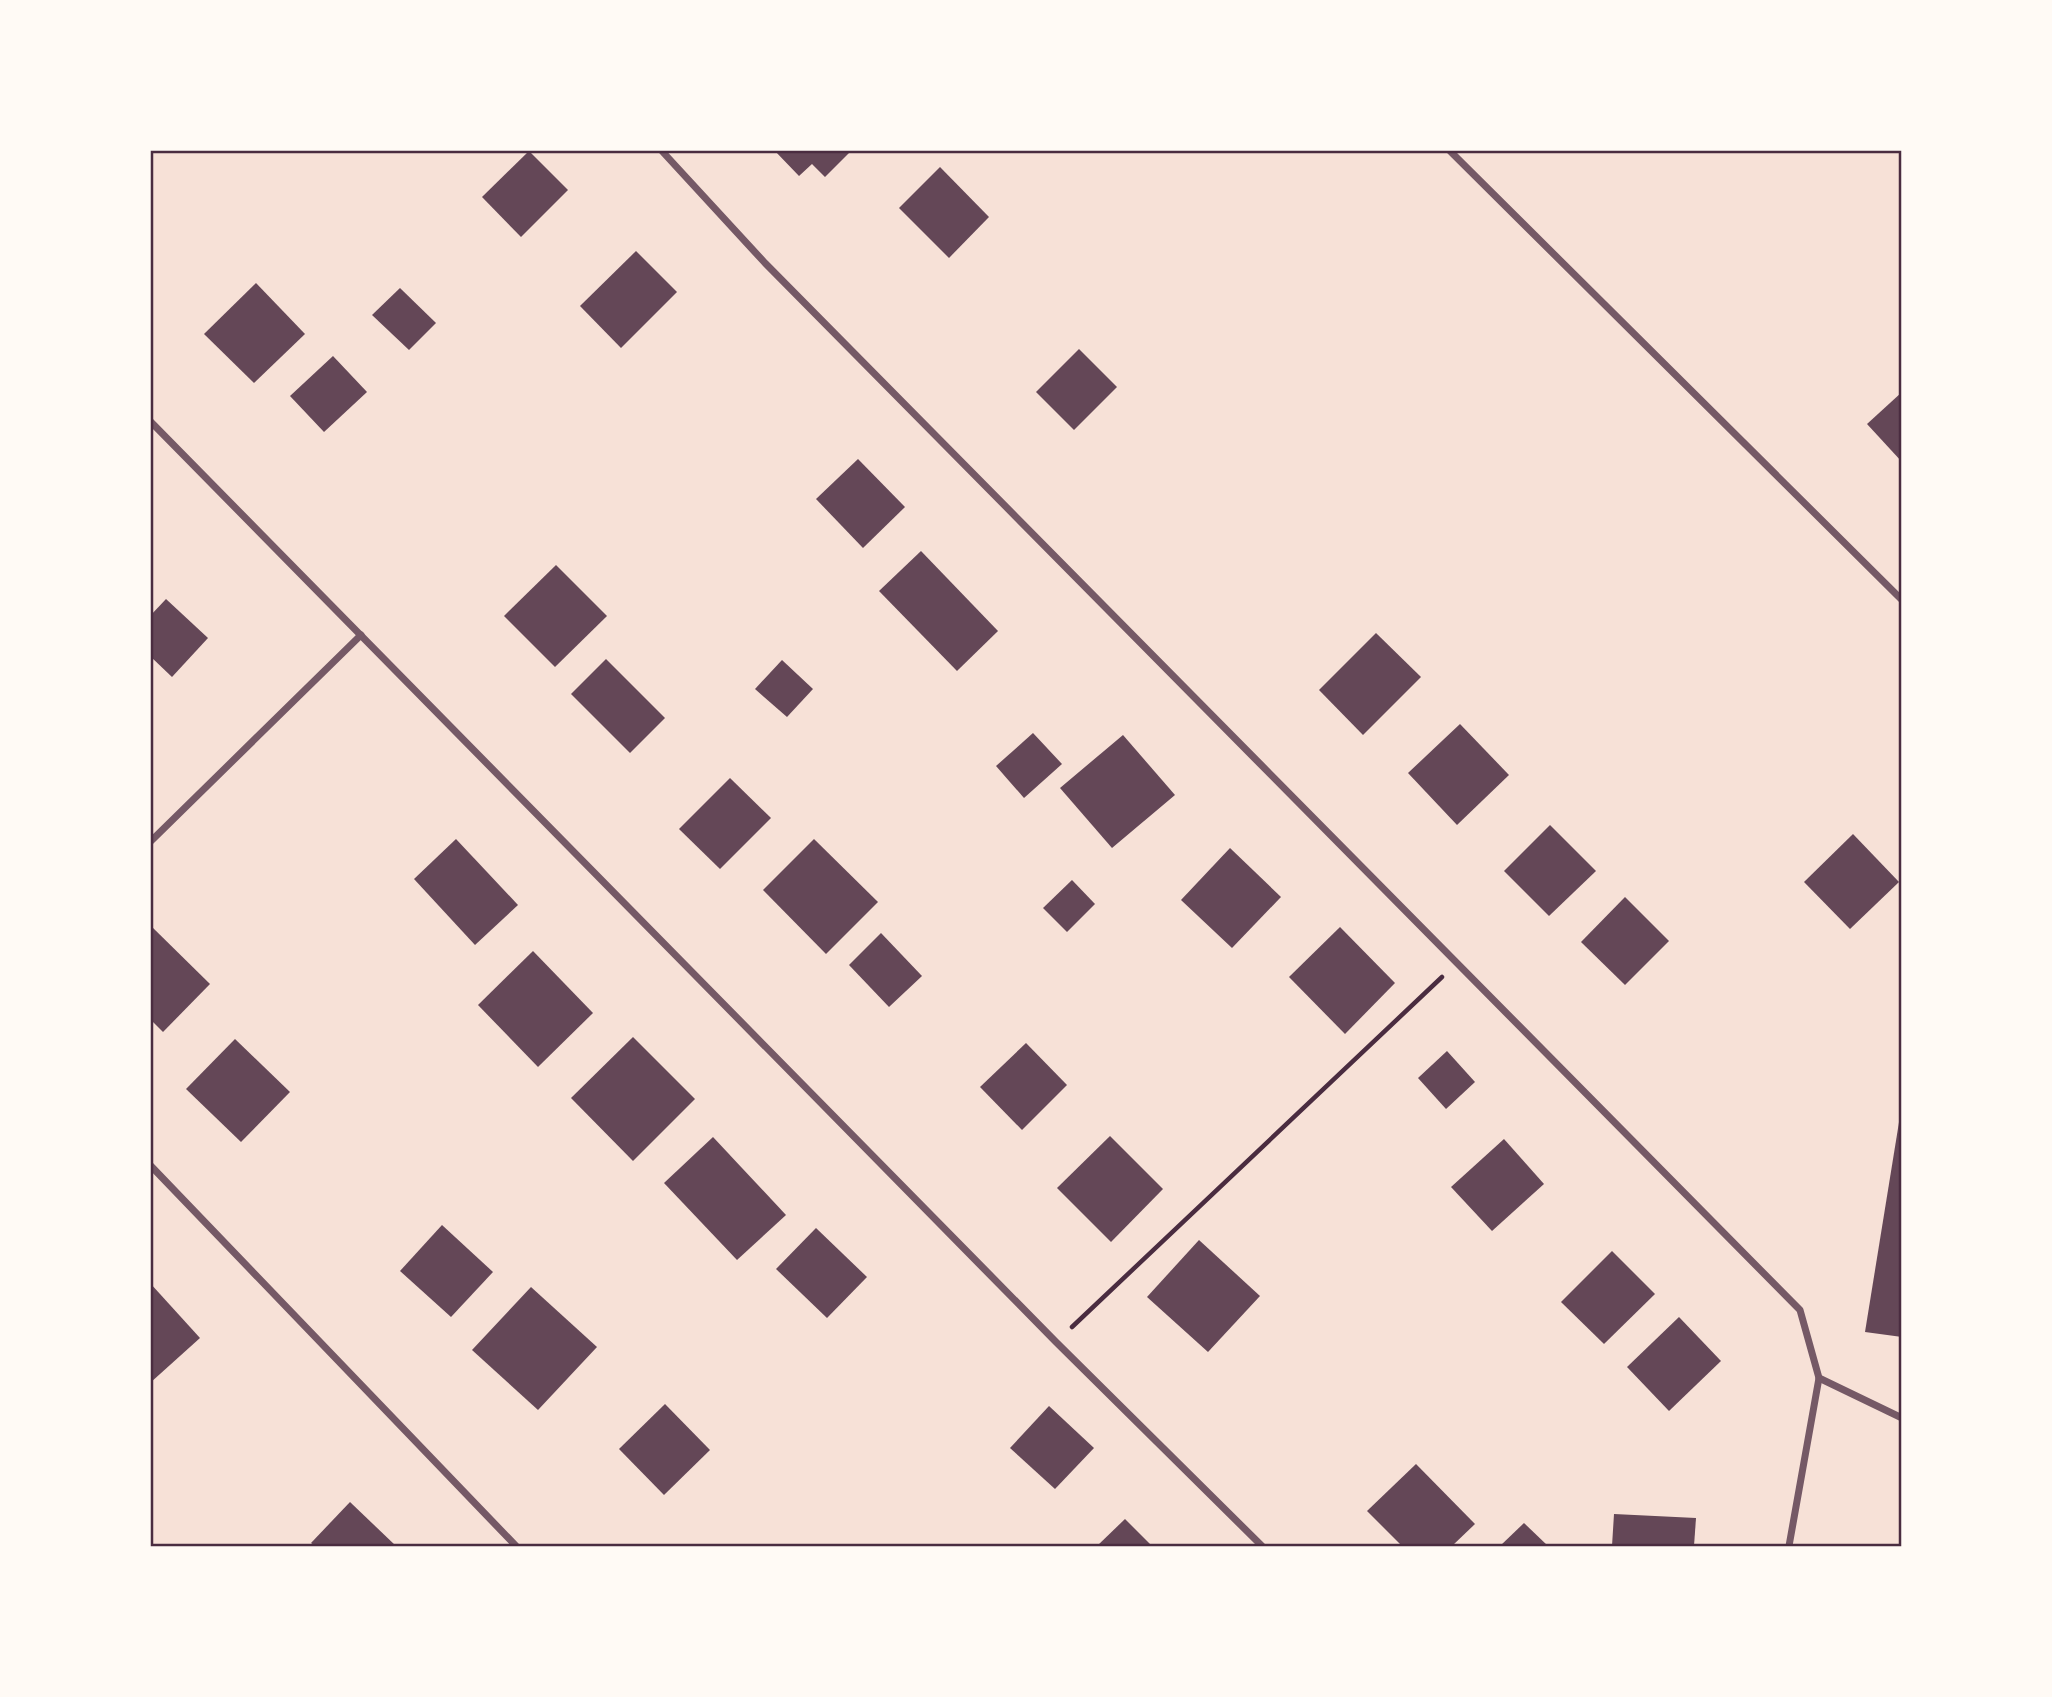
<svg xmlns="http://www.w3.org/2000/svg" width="2052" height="1697" font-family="Rubik,sans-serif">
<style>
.building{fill:#644757}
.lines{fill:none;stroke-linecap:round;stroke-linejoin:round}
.path{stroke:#4a2c40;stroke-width:4.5}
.minor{stroke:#755966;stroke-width:7}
.neatline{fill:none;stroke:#4a2c40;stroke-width:2.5}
</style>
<rect width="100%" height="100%" fill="#f7e1d7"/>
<g class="building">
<polygon points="774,150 852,150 825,177 812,164 799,176"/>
<polygon points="529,151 568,190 521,237 482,197"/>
<polygon points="940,167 989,217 949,258 899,208"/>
<polygon points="636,251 677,292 621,348 580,306"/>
<polygon points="256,283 305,334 254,383 204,334"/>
<polygon points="400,288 436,323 409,350 372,315"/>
<polygon points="1079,349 1117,387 1074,430 1036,392"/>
<polygon points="333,356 367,392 324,432 290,396"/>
<polygon points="1902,392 1902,462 1867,424"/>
<polygon points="858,459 905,507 863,548 816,499"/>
<polygon points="921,551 998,631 957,671 879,591"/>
<polygon points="556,565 607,616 555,667 504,616"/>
<polygon points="166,599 208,638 172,677 150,656 150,616"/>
<polygon points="1376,633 1421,677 1363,735 1319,690"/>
<polygon points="606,659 665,718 630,753 571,694"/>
<polygon points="782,660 813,689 787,717 755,689"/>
<polygon points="1460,724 1509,775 1457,825 1408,773"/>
<polygon points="1033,733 1062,764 1024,798 996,766"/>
<polygon points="1123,735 1175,795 1112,848 1060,788"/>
<polygon points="730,778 771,818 720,869 679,829"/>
<polygon points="1550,825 1596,871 1549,916 1504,871"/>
<polygon points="1853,834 1899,882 1850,929 1804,882"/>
<polygon points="456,839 518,905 475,945 414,879"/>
<polygon points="814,839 878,902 826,954 763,890"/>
<polygon points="1230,848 1281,897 1232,948 1181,900"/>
<polygon points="1072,880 1095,904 1067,932 1043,908"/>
<polygon points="1625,897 1669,941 1625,985 1581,942"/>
<polygon points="150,925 210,984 163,1032 150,1019"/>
<polygon points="1340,927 1395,983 1345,1034 1289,977"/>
<polygon points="881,933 922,976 889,1007 849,965"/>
<polygon points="533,951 593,1013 538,1067 478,1005"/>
<polygon points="633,1037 695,1099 633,1161 571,1098"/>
<polygon points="235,1039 290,1092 241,1142 186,1089"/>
<polygon points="1026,1043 1067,1085 1022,1130 980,1087"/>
<polygon points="1447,1051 1475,1082 1446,1109 1418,1078"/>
<polygon points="1900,1116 1902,1116 1902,1337 1865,1332"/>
<polygon points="1110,1136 1163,1189 1111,1242 1057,1188"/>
<polygon points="713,1137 786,1215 737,1260 664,1183"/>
<polygon points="1504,1139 1544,1184 1492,1231 1451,1187"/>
<polygon points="442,1225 493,1272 451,1317 400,1271"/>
<polygon points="816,1228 867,1277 827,1318 776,1269"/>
<polygon points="1199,1240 1260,1296 1208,1352 1147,1297"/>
<polygon points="1612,1251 1655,1294 1604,1344 1561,1302"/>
<polygon points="150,1283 200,1338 150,1383"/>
<polygon points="531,1287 597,1347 538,1410 472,1350"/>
<polygon points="1679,1317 1721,1361 1669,1411 1627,1367"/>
<polygon points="665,1404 710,1450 664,1495 619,1449"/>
<polygon points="1049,1406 1094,1448 1055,1489 1010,1448"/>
<polygon points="1416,1464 1475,1524 1452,1546 1402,1546 1367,1511"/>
<polygon points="350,1502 396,1546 315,1546 311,1543"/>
<polygon points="1614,1514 1696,1518 1694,1546 1612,1546"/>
<polygon points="1125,1519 1152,1546 1097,1546"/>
<polygon points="1524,1523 1548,1546 1500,1546"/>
</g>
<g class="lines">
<polyline class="path" points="1072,1327 1442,977"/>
<g class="minor">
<polyline points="661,150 765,263 1800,1310 1819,1378 1789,1546"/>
<polyline points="1449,150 1902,600"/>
<polyline points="150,421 1056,1342 1262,1546"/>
<polyline points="150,842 361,635"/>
<polyline points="150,1165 516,1546"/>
<polyline points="1819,1378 1902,1418"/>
</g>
</g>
<rect width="2052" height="1697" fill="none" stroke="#fffaf5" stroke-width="304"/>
<rect x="152" y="152" width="1748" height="1393" class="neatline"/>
</svg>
